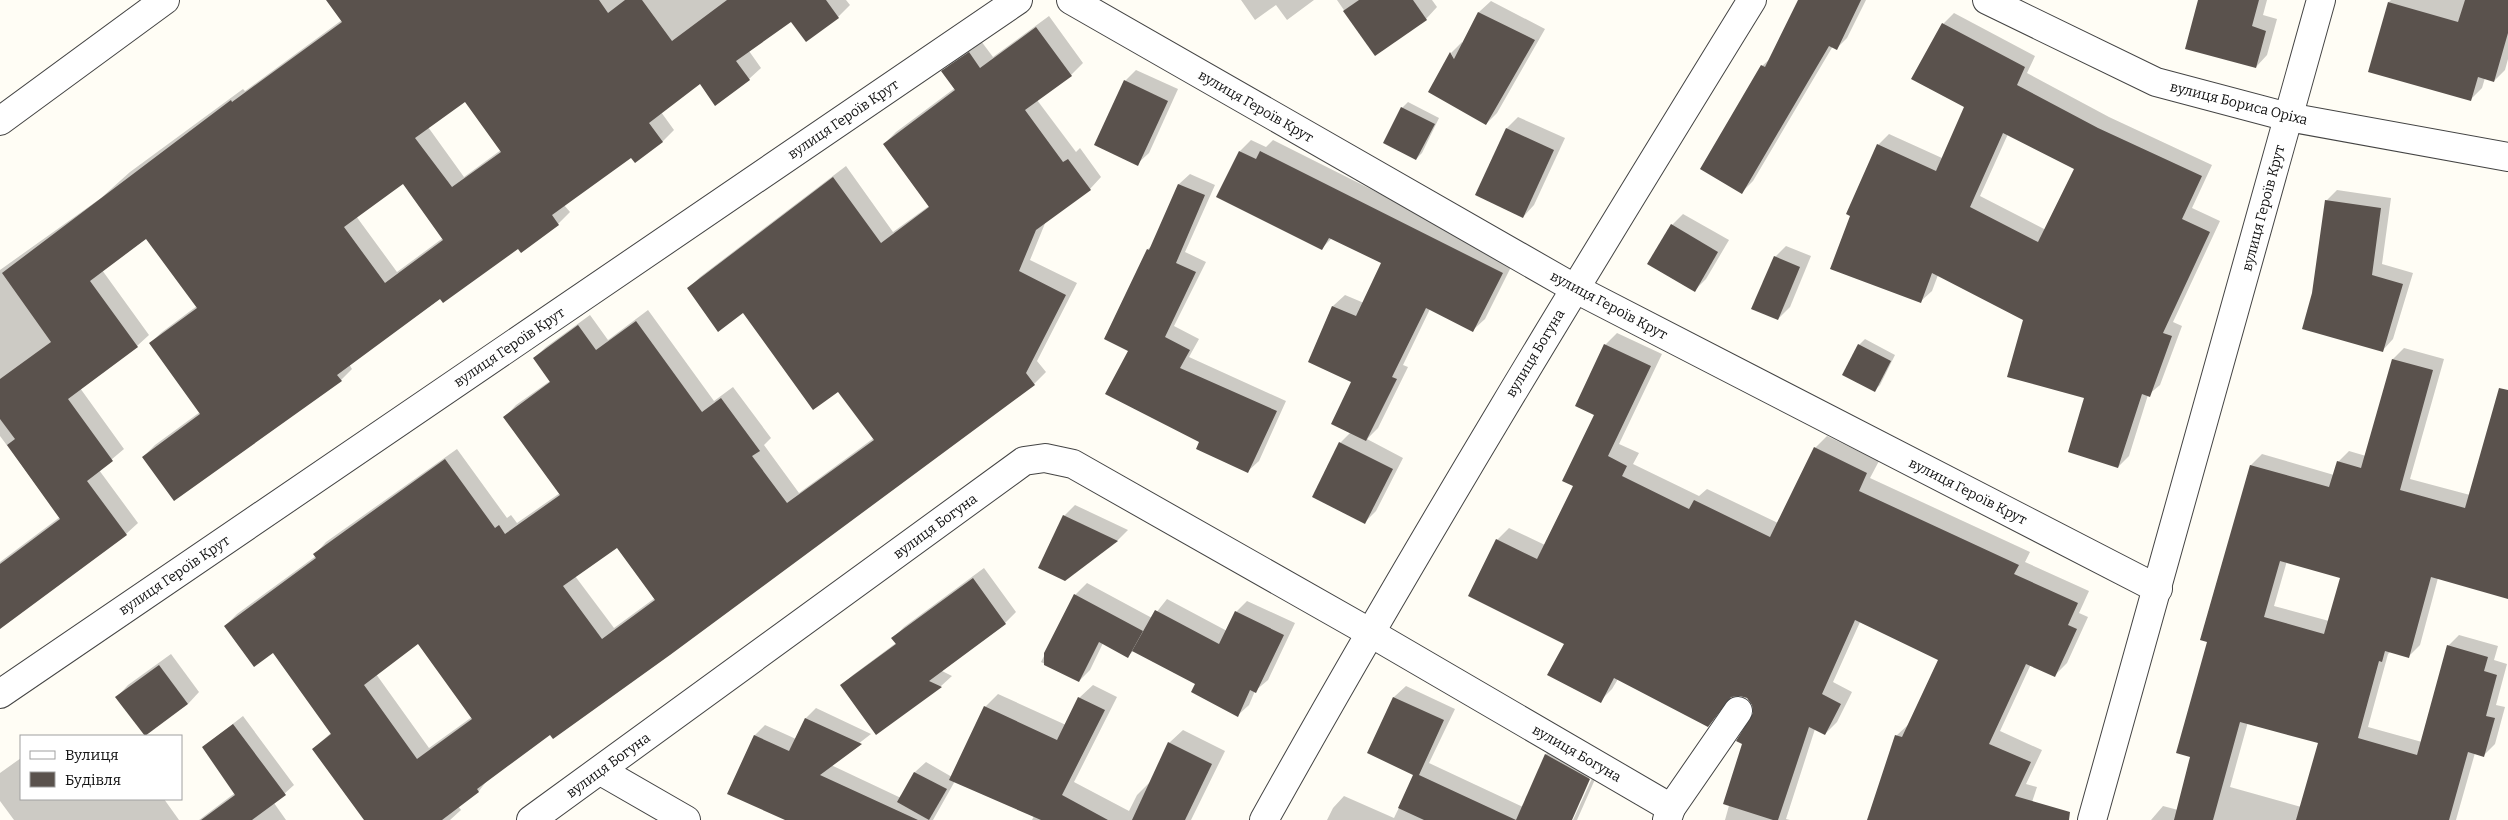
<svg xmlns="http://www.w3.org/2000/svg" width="2508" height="820" font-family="Bitter,serif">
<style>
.shadow{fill:#0003;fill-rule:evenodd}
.building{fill:#5a524d;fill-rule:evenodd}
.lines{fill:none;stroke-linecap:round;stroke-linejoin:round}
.minor-casing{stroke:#444;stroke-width:30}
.minor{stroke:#fff;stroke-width:28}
.labels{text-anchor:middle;stroke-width:5;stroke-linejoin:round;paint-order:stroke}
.street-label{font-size:14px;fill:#111;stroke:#fff}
</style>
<rect width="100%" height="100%" fill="#fffdf5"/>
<g class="shadow">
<path d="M 358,0 L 846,0 L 850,5 L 838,17 L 791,20 L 749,51 L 761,68 L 749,79 L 700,82 L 661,112 L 674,130 L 662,142 L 631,156 L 564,205 L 570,212 L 558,224 L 518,247 L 441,298 L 349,364 L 352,369 L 341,380 L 143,457 L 155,445 L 200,412 L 150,343 L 162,332 L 197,306 L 147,238 L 102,270 L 149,335 L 137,346 L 80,388 L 124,449 L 99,470 L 138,523 L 126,534 L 0,618 L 0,562 L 60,517 L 0,436 L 0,270 L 101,198 L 130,172 L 243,89 L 245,91 L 342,20 ZM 466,100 L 501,150 L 464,177 L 428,127 ZM 403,182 L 443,238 L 397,272 L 356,216 Z"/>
<polygon points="1241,0 1314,0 1287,20 1276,5 1255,20"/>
<polygon points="1337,0 1432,0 1437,7 1426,19 1375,55"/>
<polygon points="1800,0 1866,0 1847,38 1837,48 1833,46 1753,181 1742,192 1762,66 1772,57"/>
<polygon points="2200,0 2267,0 2263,15 2277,19 2267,55 2256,67"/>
<polygon points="2391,0 2508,0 2508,59 2505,70 2494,81 2485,78 2482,88 2470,100 2389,2"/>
<polygon points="1491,1 1545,29 1497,113 1486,124 1451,53 1462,42 1463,45 1479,12"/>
<path d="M 1954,13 L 2035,56 L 2027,73 L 2109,117 L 2212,165 L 2192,208 L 2220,221 L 2173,322 L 2182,326 L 2160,385 L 2148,395 L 2129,456 L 2118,467 L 2086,397 L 2024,319 L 1938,275 L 1932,291 L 1921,301 L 1878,145 L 1889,134 L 1942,158 L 1965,107 L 1943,24 ZM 2008,134 L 2075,169 L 2046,230 L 1980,196 Z"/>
<path d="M 1049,16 L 1083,63 L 1071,75 L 1037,100 L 1076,152 L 1080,148 L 1101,177 L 1090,189 L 1046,221 L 1030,260 L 1077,283 L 1037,361 L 1046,372 L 1034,384 L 489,778 L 479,791 L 458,806 L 461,810 L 450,820 L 366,820 L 313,749 L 332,732 L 273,652 L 225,626 L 237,614 L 316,556 L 315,554 L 326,542 L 457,449 L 507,518 L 511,515 L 517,523 L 560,493 L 505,417 L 516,405 L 550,381 L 534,358 L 546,347 L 590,315 L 608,340 L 648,310 L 714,401 L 733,387 L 771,438 L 764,445 L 799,493 L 874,438 L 838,390 L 744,311 L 688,289 L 700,277 L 846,166 L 893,232 L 929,206 L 884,144 L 896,132 L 955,88 L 943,72 L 954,60 L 981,41 L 993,57 ZM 617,546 L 655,598 L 614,628 L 575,576 ZM 418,643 L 472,717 L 429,748 L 376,674 Z"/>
<polygon points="1136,70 1178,89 1149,153 1137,164 1125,81"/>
<polygon points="1408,102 1439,118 1422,153 1416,159 1402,108"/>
<polygon points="1518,117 1565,138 1534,205 1523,217 1507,128"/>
<polygon points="1251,140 1266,147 1273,140 1514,261 1485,319 1473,330 1430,309 1403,365 1408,367 1378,428 1367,439 1403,458 1376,511 1365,522 1340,443 1351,432 1352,381 1309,361 1333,306 1345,295 1364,303 1382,263 1332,238 1322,248 1240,151"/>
<polygon points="1190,174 1215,185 1185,252 1206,262 1174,326 1199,339 1189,357 1286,401 1259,461 1248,471 1201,442 1129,350 1105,338 1148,249 1153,245 1179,184"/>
<polygon points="2337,190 2391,198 2382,264 2413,273 2393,339 2383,350 2313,294 2326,201"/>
<polygon points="1683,214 1729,240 1706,279 1695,290 1672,225"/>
<polygon points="1786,246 1811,256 1790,307 1778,319 1775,257"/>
<polygon points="1617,333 1662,354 1619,444 1639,453 1633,464 1699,496 1707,489 1778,523 1815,448 1827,436 1879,461 1870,478 2030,552 2025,562 2089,591 2079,613 2088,617 2067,663 2055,675 2031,664 2000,731 2042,750 2026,784 2037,787 2026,820 1868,820 1896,736 1909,724 1939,659 1860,622 1833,682 1852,692 1837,722 1825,734 1815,729 1786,819 1790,820 1725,820 1755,712 1753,703 1747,697 1740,694 1733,696 1708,725 1618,679 1612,689 1600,701 1565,643 1497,540 1509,528 1545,545 1574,485 1596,415 1605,345"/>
<polygon points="1865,339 1895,355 1880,385 1875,390 1859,345"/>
<path d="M 2404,348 L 2444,359 L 2410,479 L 2470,495 L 2508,403 L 2508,597 L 2438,578 L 2420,645 L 2409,656 L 2391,651 L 2388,654 L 2368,727 L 2422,742 L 2448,646 L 2459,635 L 2498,646 L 2494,660 L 2507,664 L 2496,705 L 2505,707 L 2495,744 L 2484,755 L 2475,753 L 2456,820 L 2362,820 L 2320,743 L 2248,722 L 2230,787 L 2312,810 L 2309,820 L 2151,820 L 2163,806 L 2178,810 L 2192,756 L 2209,641 L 2251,465 L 2262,454 L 2334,475 L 2338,462 L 2349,451 L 2366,456 L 2393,359 ZM 2287,561 L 2342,577 L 2329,621 L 2274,606 Z"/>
<polygon points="1075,505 1128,530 1117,541 1065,579 1064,516"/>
<polygon points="984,568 1016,612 1005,623 940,670 952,676 941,686 876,733 842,685 853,675 896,643 893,638 904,627"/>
<polygon points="1087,583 1152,618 1167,599 1227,631 1236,612 1247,601 1295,623 1268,680 1255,691 1249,705 1237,716 1197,684 1134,650 1128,656 1103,643 1090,670 1079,681 1041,662 1075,595"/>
<polygon points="171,654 199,692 188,704 117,697 128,685"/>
<polygon points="1093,685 1117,697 1074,782 1129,811 1137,795 1151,781 1169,743 1183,730 1225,751 1191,820 1032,820 1034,816 955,781 933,820 788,820 729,794 755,735 765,725 796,739 806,718 816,708 871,734 831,765 901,798 915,772 926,762 952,777 985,707 998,694 1066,725 1079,698"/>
<polygon points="1406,686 1455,709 1429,763 1523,807 1546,754 1557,743 1600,768 1577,820 1573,820 1594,774 1591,773 1570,820 1327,820 1333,808 1344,796 1394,818 1415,774 1369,752 1394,697"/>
<polygon points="243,716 294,785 274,803 286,820 199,820 235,793 203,747"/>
<polygon points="21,758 21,799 164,799 179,820 14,820 0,801 0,773"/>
</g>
<g class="building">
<path d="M 326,0 L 599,0 L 608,13 L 625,0 L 642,0 L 672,41 L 727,0 L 826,0 L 839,18 L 806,42 L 791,22 L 736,61 L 750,80 L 715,106 L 700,84 L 649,123 L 663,142 L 635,163 L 631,158 L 552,215 L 559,225 L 521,253 L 518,249 L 443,303 L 440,299 L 337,375 L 342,381 L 174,501 L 142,457 L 200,414 L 149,343 L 197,308 L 146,239 L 90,281 L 138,347 L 68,399 L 113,461 L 87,481 L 127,535 L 0,629 L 0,564 L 60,519 L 7,445 L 15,439 L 0,419 L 0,379 L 51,342 L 2,273 L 231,100 L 232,102 L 342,22 ZM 465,102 L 501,152 L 452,187 L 415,138 ZM 403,184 L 443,240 L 385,283 L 344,227 Z"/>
<polygon points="1359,0 1413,0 1427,20 1375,56 1343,11"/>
<polygon points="1798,0 1861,0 1837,50 1829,46 1742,194 1700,169 1761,65 1765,67"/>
<polygon points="2198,0 2259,0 2252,26 2266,31 2256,68 2185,49"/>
<polygon points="2465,0 2508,0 2508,33 2494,82 2478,77 2471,101 2368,72 2388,2 2458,22"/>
<polygon points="1478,12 1535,40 1486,125 1428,92 1450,52 1454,59"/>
<path d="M 1942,23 L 2025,67 L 2017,85 L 2098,128 L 2202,176 L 2182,219 L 2210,232 L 2163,333 L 2172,336 L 2150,397 L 2142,394 L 2118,468 L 2068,452 L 2084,398 L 2007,377 L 2023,320 L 1932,273 L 1921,303 L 1830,269 L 1850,216 L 1846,214 L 1877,144 L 1936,171 L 1964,107 L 1911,79 ZM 2003,133 L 2074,169 L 2038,242 L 1970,207 Z"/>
<path d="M 1036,27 L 1072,76 L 1025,110 L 1063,162 L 1068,159 L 1091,190 L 1036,230 L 1019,271 L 1066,295 L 1026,373 L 1035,385 L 670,655 L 553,739 L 550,735 L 477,789 L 479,792 L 442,820 L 364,820 L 312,749 L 331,734 L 273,653 L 254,667 L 224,626 L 316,558 L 313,554 L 445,459 L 495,528 L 499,525 L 505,534 L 560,495 L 503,417 L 550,382 L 533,358 L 578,325 L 596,350 L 636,321 L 702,412 L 721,398 L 760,451 L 752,456 L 787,503 L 874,440 L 838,392 L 813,410 L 743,313 L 718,332 L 687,288 L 833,177 L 881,243 L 929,207 L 883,144 L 955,90 L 941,71 L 969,52 L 980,68 ZM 617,548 L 655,600 L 602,639 L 563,586 ZM 418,644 L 472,719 L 417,759 L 364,685 Z"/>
<polygon points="1124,80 1168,101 1138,166 1094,145"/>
<polygon points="1401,107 1435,124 1416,160 1383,143"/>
<polygon points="1506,128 1554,150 1523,218 1475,195"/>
<polygon points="1239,151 1256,159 1260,151 1503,273 1473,332 1426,308 1392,377 1397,379 1366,441 1331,424 1351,382 1308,362 1332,306 1356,316 1381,263 1329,238 1322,250 1216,197"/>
<polygon points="1178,184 1205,195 1176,263 1196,272 1165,337 1190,350 1180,368 1277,411 1248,473 1196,449 1199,442 1105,394 1128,351 1104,339 1147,249 1149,250"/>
<polygon points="2325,200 2381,208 2372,275 2403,284 2383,352 2302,329 2312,293"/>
<polygon points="1671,224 1718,252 1695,292 1647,264"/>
<polygon points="1774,256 1800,267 1778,320 1751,309"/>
<polygon points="1604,344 1651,366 1608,456 1627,466 1622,476 1689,509 1694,500 1770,537 1814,447 1867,473 1859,491 2019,565 2014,574 2078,603 2068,625 2077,629 2055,677 2026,664 1989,744 2031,762 2015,796 2070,812 2069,820 1867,820 1895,735 1902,737 1938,660 1855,620 1822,694 1841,704 1825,735 1809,727 1778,820 1773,820 1723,804 1742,744 1736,741 1753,713 1752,705 1747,698 1740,696 1731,697 1708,727 1614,678 1601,703 1547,675 1564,644 1468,596 1496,539 1537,559 1573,486 1562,481 1594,415 1575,406"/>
<polygon points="1858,344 1891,361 1875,392 1842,375"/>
<path d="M 2392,359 L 2433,370 L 2400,490 L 2465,508 L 2499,388 L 2508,390 L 2508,599 L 2431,577 L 2409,658 L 2385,651 L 2382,662 L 2379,661 L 2358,738 L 2417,755 L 2447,645 L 2488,657 L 2484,671 L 2497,675 L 2486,716 L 2495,718 L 2484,757 L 2468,752 L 2449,820 L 2296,820 L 2318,743 L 2240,722 L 2213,820 L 2174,820 L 2190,757 L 2176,753 L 2207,642 L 2200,640 L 2250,465 L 2329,487 L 2337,461 L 2361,468 ZM 2280,561 L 2340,578 L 2324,634 L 2264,617 Z"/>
<polygon points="1339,442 1393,469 1365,524 1312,497"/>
<polygon points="1063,515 1118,541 1065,581 1038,568"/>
<polygon points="973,578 1006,624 929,681 942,687 876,735 840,685 896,644 891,638"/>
<polygon points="1074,594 1143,631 1128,658 1099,642 1079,682 1044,665 1044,653"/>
<polygon points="1155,610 1219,644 1235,611 1284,635 1256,693 1250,690 1238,717 1191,692 1195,684 1132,651"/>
<polygon points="159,665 188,704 145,736 115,697"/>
<polygon points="1078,697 1105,710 1062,795 1108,820 1041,820 949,780 984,706 1057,740"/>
<polygon points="1393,697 1444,720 1419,775 1516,820 1424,820 1398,808 1413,775 1367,753"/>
<polygon points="805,718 862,744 820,775 918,820 785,820 727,794 754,735 789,751"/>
<polygon points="233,724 286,795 252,820 201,820 235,795 202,747"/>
<polygon points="1168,742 1212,764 1185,820 1132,820"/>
<polygon points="1545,754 1590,779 1572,820 1516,820"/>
<polygon points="914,772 947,789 929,820 897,802"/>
</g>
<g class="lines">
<g class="minor-casing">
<g id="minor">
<polyline points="1071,0 1574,288 2158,589"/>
<polyline points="1987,0 2156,82 2288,117 2508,157"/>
<polyline points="0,121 165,0"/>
<polyline points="0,694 1018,0"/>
<polyline points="601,771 686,820"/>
<polyline points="1671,808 1738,711"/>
<polyline points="531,820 1024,461 1045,458 1073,464 1369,632 1671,808 1667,820"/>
<path d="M 1264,820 C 1419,542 1585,271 1752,0"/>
<polyline points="2092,820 2321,0"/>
</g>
</g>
<use href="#minor" class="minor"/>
</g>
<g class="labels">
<g class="street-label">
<text transform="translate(2239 103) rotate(14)" y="5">вулиця Бориса Оріха</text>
<text transform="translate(1256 106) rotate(30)" y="5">вулиця Героїв Крут</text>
<text transform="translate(843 119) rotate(-34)" y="5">вулиця Героїв Крут</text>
<text transform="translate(2263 208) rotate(-75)" y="5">вулиця Героїв Крут</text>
<text transform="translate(1609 305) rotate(28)" y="5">вулиця Героїв Крут</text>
<text transform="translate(509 347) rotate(-34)" y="5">вулиця Героїв Крут</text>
<text transform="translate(1535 353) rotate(-59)" y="5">вулиця Богуна</text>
<text transform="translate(1968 491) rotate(27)" y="5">вулиця Героїв Крут</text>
<text transform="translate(935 526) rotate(-36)" y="5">вулиця Богуна</text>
<text transform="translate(174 575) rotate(-34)" y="5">вулиця Героїв Крут</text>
<text transform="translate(1577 753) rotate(30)" y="5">вулиця Богуна</text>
<text transform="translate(608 765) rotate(-36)" y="5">вулиця Богуна</text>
</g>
</g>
<rect x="20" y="735" width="162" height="65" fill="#ffffff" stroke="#a0a0a0"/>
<rect x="30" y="751" width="25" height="8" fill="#ffffff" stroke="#a0a0a0"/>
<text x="65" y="760" font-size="15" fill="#111111">Вулиця</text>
<rect x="30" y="772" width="25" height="15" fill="#5a524d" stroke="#a0a0a0"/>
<text x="65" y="785" font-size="15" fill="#111111">Будівля</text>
</svg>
